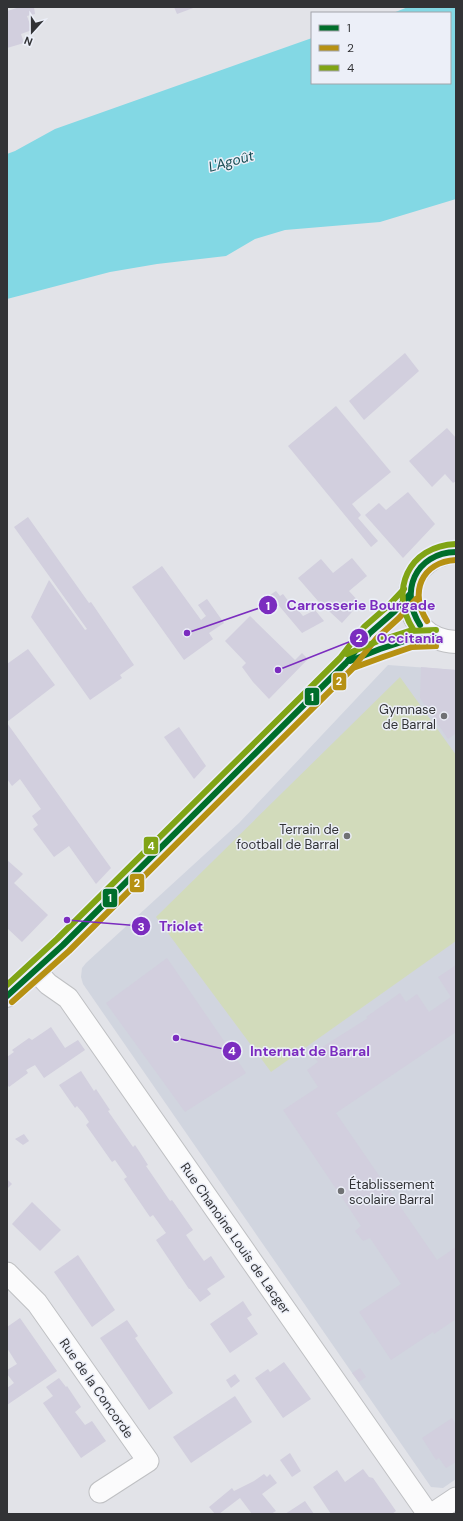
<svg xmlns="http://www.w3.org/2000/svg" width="463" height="1521" font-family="'DM Sans',sans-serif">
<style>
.built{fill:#d1d5df}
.green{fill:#d2dbbb}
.water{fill:#83d8e4}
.building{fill:#d2cfde}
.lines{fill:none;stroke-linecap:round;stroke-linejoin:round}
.street-casing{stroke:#bfc0c3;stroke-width:23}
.secondary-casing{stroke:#bfc0c3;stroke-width:24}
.street{stroke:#fbfbfc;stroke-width:21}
.secondary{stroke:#fbfbfc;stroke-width:22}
.bus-1-casing{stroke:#eceff8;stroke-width:9}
.bus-2-casing{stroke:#eceff8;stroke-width:9}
.bus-3-casing{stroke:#eceff8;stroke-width:9}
.bus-1{stroke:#006e2b;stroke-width:6}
.bus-2{stroke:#b69113;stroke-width:6}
.bus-3{stroke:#80a415;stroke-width:6}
.poi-dot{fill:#707174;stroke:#eceff8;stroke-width:1.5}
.labels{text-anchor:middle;stroke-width:3;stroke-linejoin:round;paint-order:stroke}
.poi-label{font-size:13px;fill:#323336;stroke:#eceff8;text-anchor:end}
.street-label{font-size:13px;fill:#323336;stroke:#eceff8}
.water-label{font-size:14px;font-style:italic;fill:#174c53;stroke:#eceff8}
.leader{fill:none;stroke:#7b2cbf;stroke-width:1.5}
.callout-dot{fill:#7b2cbf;stroke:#eceff8;stroke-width:1.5}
.mark-label{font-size:12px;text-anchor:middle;font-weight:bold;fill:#fff}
.callout-label{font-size:14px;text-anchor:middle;font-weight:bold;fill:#7b2cbf;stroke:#eceff8;stroke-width:3;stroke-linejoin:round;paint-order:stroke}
.line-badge{stroke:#eceff8;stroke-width:1.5}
.badge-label{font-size:11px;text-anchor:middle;font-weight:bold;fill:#fff}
</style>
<rect width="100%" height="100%" fill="#e2e3e8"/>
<polygon class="built" points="388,665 456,670 456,1479 443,1488 431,1487 83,984 81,977 82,968 86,963 239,823"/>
<polygon class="green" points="400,677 456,755 456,941 271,1072 156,917"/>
<polygon class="water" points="408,7 456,7 456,199 380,222 285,230 255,239 226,256 157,264 110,272 7,299 7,154 15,151 55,129 312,38 312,83 450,83 450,13 393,13"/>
<g class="building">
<polygon points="20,7 34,7 35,14 27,16 32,30 21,34 24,43 7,48 7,11"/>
<polygon points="174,7 196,7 177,14"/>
<polygon points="405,353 419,371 364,420 349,401"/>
<polygon points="336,406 391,472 352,504 361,515 358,518 378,541 371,547 288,446"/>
<polygon points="447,428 456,438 456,481 453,483 445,474 432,487 409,461"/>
<polygon points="408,492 435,524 403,558 365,515 379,503 386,510"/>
<polygon points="28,517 89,603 91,602 134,665 120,675 122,678 90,700 31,617 49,580 85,630 87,629 14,527"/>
<polygon points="352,558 367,576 349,591 360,603 342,623 318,601 298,578 321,559 333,573"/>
<polygon points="162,566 201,620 206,616 198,605 207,599 224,623 209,633 213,639 184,660 132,587"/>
<polygon points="276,591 280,596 283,594 295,610 297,609 303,616 315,610 324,621 302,633 270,595"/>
<polygon points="250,616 295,660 302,653 308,659 269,699 253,682 242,667 246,663 225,641"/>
<polygon points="28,649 55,685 7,722 7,664"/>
<polygon points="421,667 456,670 456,733 448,739 420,698"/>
<polygon points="7,723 111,868 96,884 69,846 54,857 33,829 38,825 32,816 41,809 20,779 12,786 7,779"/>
<polygon points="179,727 206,766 194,779 164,737"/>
<polygon points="7,860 23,874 14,883 48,915 22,942 7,928"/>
<polygon points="167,958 246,1073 185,1112 106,1003"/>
<polygon points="456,965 456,1032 336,1113 437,1260 456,1247 456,1319 434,1334 433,1332 391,1360 359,1312 401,1284 370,1238 363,1241 355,1231 361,1226 283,1110 318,1087 307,1070 318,1062 311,1054 368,1018 366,1017 400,993 406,1002 417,994 429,1012 451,997 438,977"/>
<polygon points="51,1027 65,1048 78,1040 85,1050 44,1078 35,1065 26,1070 28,1073 9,1087 7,1084 7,1057 14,1052 12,1050 29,1038 32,1040"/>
<polygon points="81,1071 94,1091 96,1089 110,1110 108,1111 133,1147 135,1145 141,1154 148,1165 146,1166 170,1201 172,1200 193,1230 186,1235 194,1247 204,1261 211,1256 225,1277 207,1289 211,1294 200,1302 190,1289 189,1289 156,1240 166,1233 153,1215 150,1217 124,1179 127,1177 115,1160 112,1162 86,1125 89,1122 83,1113 77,1106 75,1108 59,1085"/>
<polygon points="24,1134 29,1141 23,1145 15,1139"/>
<polygon points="7,1179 12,1184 7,1189"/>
<polygon points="32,1202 61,1230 40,1251 12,1224"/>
<polygon points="78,1255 115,1310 92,1327 54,1272"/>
<polygon points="243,1301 252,1315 247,1318 258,1334 230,1353 210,1324"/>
<polygon points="20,1318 57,1371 7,1405 7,1388 14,1383 7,1374 7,1370 17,1364 7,1348 7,1327"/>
<polygon points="127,1320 138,1336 135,1338 173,1393 149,1410 100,1338"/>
<polygon points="284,1362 311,1399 283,1418 255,1378 268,1369 270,1372"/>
<polygon points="360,1368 366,1377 359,1382 352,1373"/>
<polygon points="235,1374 240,1381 231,1388 226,1380"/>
<polygon points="59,1378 66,1387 67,1386 81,1407 75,1412 85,1425 92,1421 106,1441 81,1458 43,1403 53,1396 46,1387"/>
<polygon points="235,1396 252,1422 191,1463 173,1437"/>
<polygon points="452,1418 456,1425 456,1462 446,1468 439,1458 436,1460 422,1438"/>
<polygon points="290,1453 301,1471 292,1477 280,1460"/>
<polygon points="363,1469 369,1477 373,1478 396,1511 392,1514 331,1514 313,1487 337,1470 345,1482"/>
<polygon points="264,1474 267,1477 270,1474 277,1483 262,1494 276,1511 271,1514 252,1514 240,1498 219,1514 215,1514 209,1507 232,1488 234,1491 254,1481"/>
<polygon points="305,1501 314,1514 285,1514"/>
</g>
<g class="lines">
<g class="street-casing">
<g id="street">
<polyline points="36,971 48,984 68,998 428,1514"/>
<polyline points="7,1273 37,1303 148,1461 100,1492"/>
<polyline points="432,1514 456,1498"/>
</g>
</g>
<g class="secondary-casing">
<g id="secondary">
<path d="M 456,552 C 393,557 396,640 456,642"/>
<polyline points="348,662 380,649 411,639 436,638"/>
<polyline points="7,996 63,945 346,663 370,633 394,612 410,594"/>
</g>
</g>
<use href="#street" class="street"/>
<use href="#secondary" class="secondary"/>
<g class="bus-1-casing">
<g id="bus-1">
<path d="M 420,625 C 399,592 415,553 456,552"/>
<polyline points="350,661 380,649 411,639 436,638"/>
<polyline points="7,996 63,945 346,663 370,633 394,612 410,594"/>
</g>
</g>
<g class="bus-2-casing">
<g id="bus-2">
<path d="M 427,621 C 409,593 421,562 456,560"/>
<polyline points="353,668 383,657 412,647 436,646"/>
<polyline points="12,1002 69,951 352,669 376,639 399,618 416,599"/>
</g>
</g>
<g class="bus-3-casing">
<g id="bus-3">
<path d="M 413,629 C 389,591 408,546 456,544"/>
<polyline points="347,654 378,641 409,631 436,630"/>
<polyline points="7,985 57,939 340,658 364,627 388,606 404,589"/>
</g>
</g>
<use href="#bus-1" class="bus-1"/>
<use href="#bus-2" class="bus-2"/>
<use href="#bus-3" class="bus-3"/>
</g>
<g class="poi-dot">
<circle cx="444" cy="716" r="4"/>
<circle cx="347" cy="836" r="4"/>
<circle cx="341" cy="1191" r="4"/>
</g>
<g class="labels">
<g class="poi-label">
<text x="436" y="714">Gymnase<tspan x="436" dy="15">de Barral</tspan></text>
<text x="339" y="834">Terrain de<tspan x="339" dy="15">football de Barral</tspan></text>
<text x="349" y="1189" text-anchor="start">Établissement<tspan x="349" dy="15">scolaire Barral</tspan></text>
</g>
<g class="street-label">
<text transform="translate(236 1238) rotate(55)" y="5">Rue Chanoine Louis de Lacger</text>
<text transform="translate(97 1388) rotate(55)" y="5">Rue de la Concorde</text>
</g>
<g class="water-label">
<text transform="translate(231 161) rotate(-15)" y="5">L'Agoût</text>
</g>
</g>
<path class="leader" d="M187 633L268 605M278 670L359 638M67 920L141 926M176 1038L232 1051"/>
<g class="callout-dot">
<circle cx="187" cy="633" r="4"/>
<circle cx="278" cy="670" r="4"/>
<circle cx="67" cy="920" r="4"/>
<circle cx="176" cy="1038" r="4"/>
<circle cx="268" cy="605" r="10"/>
<circle cx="359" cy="638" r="10"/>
<circle cx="141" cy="926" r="10"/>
<circle cx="232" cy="1051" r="10"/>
</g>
<g class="mark-label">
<text x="268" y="610">1</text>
<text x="359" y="642">2</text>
<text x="141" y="931">3</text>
<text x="232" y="1055">4</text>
</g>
<g class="callout-label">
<text x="361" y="610">Carrosserie Bourgade</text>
<text x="410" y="643">Occitania</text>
<text x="181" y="931">Triolet</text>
<text x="310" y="1056">Internat de Barral</text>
</g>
<g class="line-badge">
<rect x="332" y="672" width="15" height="19" rx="4" fill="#b69113"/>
<rect x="304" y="687" width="16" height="19" rx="4" fill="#006e2b"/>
<rect x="143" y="836" width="16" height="19" rx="4" fill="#80a415"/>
<rect x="129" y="873" width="16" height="20" rx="4" fill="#b69113"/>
<rect x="102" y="888" width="16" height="20" rx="4" fill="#006e2b"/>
</g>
<g class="badge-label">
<text x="339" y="685">2</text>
<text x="312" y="701">1</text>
<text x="151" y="850">4</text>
<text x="137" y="887">2</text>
<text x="110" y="902">1</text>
</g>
<rect width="463" height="1521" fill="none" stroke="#323336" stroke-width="16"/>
<rect x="311" y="12" width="140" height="72" fill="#eceff8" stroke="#a2a4aa"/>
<rect x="319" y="25" width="20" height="6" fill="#006e2b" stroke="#a2a4aa"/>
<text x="347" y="32" font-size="12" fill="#323336">1</text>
<rect x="319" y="45" width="20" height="6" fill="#b69113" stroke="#a2a4aa"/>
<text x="347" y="52" font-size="12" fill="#323336">2</text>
<rect x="319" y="65" width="20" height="6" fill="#80a415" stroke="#a2a4aa"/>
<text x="347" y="72" font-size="12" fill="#323336">4</text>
<g transform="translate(32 32) rotate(201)" stroke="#eceff8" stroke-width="3" paint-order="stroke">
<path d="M0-3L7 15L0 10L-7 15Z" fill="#323336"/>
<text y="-6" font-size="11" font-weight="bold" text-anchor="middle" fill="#323336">N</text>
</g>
</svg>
